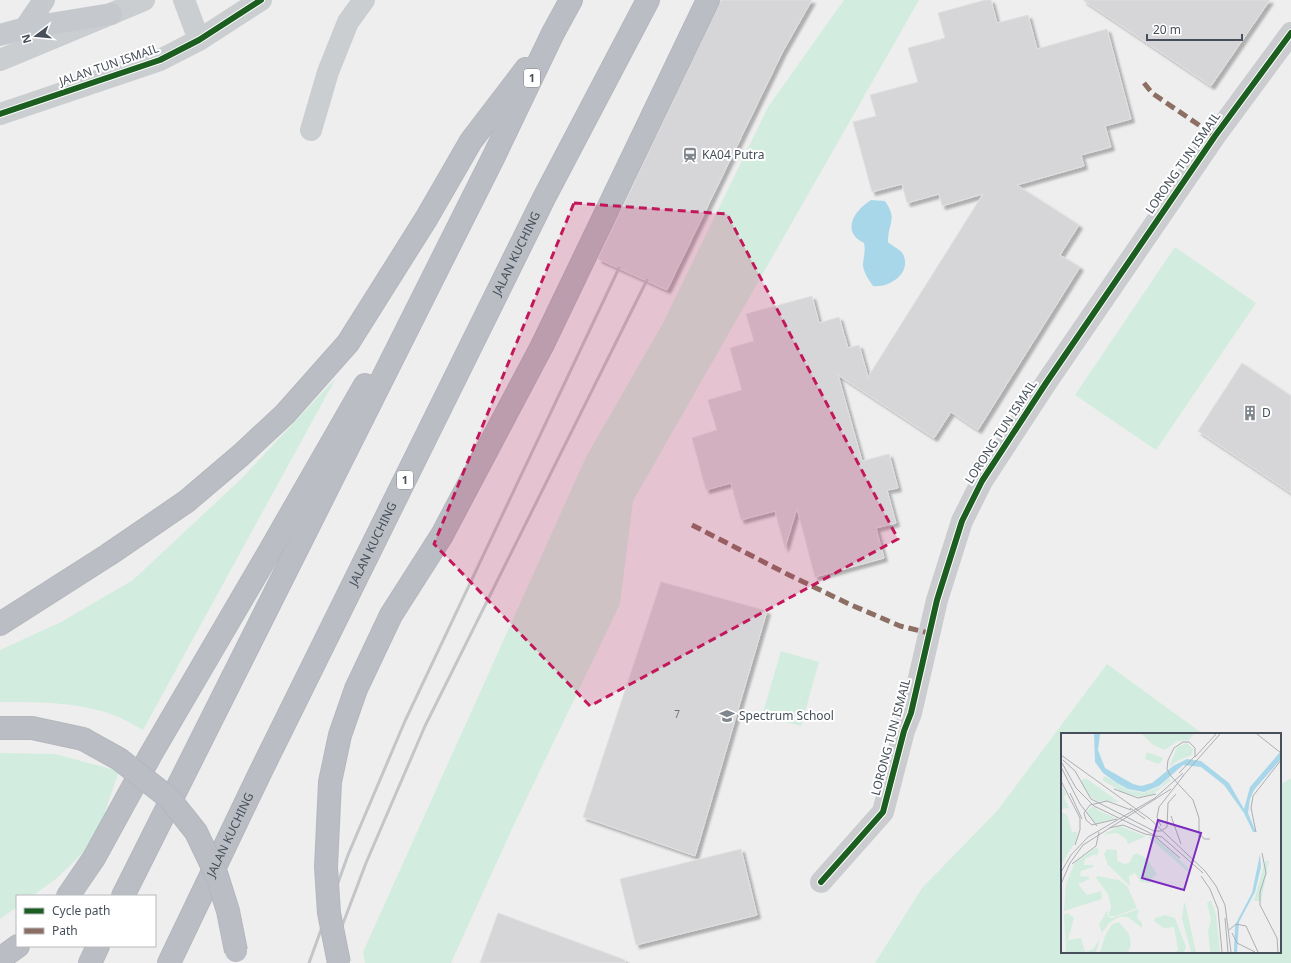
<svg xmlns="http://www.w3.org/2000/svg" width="1291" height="963" font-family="'Noto Sans',sans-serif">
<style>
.green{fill:#d2eddf}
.water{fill:#a8d7ea}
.building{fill:#d6d6d9;stroke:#e0e0e1;filter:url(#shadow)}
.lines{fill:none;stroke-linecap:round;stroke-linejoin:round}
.highway-casing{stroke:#b4b7bd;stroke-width:24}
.street{stroke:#cacccf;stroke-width:22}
.secondary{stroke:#cbced1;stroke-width:22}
.primary{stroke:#c5c9cd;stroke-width:22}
.highway{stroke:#babec4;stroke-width:22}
.rail{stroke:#c4c5c8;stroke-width:3}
.highway-bridge-casing{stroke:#b4b7bd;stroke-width:24;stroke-linecap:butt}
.highway-bridge{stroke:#babec4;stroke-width:22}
.quiet{stroke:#8d6e63;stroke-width:5;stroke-dasharray:10 5;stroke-linecap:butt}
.cycleway-casing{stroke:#fff;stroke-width:8}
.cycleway{stroke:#1b5e20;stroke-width:6}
.marked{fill:#c2185b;fill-opacity:0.2;stroke:#c2185b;stroke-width:3;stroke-dasharray:8 5;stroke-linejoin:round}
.labels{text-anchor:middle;stroke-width:4;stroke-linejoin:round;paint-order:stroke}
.number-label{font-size:10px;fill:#6c727b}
.shield{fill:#fff;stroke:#7e848c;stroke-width:1}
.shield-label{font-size:11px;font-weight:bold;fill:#464f5a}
.street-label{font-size:12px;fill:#464f5a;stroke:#fff}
.poi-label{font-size:12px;fill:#464f5a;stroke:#fff;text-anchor:start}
.inset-road{fill:none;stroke:#abaeb3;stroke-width:1}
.view{fill:#7b2cbf;fill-opacity:0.15;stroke:#7b2cbf;stroke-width:2}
.inset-edge{fill:none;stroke:#464f5a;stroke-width:2}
</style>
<defs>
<filter id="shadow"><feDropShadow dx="3.5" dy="3.5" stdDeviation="1" flood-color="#0004"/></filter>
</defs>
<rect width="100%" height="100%" fill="#efeeee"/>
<g class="green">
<polygon points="844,0 919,0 633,501 620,604 510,833 451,963 365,963 363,952 586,457 663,323 768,107"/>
<polygon points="1175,247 1256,303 1156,450 1075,395"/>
<path d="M 336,378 L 143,730 C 136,726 129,722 121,718 C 85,702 39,702 0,702 L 0,650 L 61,622 L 133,580 L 241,479 Z"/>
<polygon points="781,651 819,662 801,726 762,716"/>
<polygon points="1107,664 1203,734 1062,734 1062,952 1280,952 1280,785 1291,778 1291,963 875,963 922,888 997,811"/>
<polygon points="0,753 55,754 119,771 95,841 56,879 32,896 17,896 17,907 0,919"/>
</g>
<path class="water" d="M 871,200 L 885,201 C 898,220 888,222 888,242 C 892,246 900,249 903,254 C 912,273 890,288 873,286 C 869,280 864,273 863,266 C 863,258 866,251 864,243 C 840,231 855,210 871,200 Z"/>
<g class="building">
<polygon points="721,0 812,0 783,51 667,290 598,259"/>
<polygon points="985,0 991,0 997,23 1028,15 1037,49 1107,29 1131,119 1105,126 1111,147 1081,155 1084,166 1017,185 1079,225 1060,255 1080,267 978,430 951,412 934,438 838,375 862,461 889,454 898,488 887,490 896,523 876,528 884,558 815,577 797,508 785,548 775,511 741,520 731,483 706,490 692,438 717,430 708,400 742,390 730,348 754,341 746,314 812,296 819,323 839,317 848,348 859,345 868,377 983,194 942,206 939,194 907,203 902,184 872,192 853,122 876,116 870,95 918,82 908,48 945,38 938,13"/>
<polygon points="1083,0 1270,0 1211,86"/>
<polygon points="1242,363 1291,396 1291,493 1198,431"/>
<polygon points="661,582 767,611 695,856 583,817"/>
<polygon points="741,849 757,915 636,945 620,879"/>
<polygon points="498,913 625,960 625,963 480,963"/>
</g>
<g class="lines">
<g class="highway-casing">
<g id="highway">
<polyline points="543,344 708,0"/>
<polyline points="0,624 108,555 187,501 241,455 285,414 348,343 426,219 471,141 526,69"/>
<polyline points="0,728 32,728 83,739"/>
<polyline points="68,896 94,858 151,754 268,554 365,385"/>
<polyline points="123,896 494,156 553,33 571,0"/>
<polyline points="0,959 18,946"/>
<polyline points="90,963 98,946"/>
<path id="s1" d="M 169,963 L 259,775 L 544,198 L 648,0"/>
</g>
</g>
<polyline class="street" points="821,882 883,812 904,731 911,713 937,600 962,521 982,481 1046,383 1215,136 1291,33"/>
<g class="secondary">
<polyline points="184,0 199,40"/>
<polyline points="0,60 144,0"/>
<polyline points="0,114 160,60 199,40 261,0"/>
<polyline points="311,130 328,72 348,22 364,0"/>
</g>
<g class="primary">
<polyline points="25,28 44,0"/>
<polyline points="0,35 25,28 111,14"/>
</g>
<use href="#highway" class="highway"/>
<g class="rail">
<polyline points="309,963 348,855 405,721 619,268"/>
<polyline points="328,963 366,863 425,726 647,280"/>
</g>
<g class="highway-bridge-casing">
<g id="highway-bridge">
<polyline points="83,739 119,759 169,798 196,832 217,876 228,911 236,951"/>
<polyline points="339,963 329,913 326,867 330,782 340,735 356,689 391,615 442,535 543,344"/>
</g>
</g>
<use href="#highway-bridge" class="highway-bridge"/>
<g class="quiet">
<polyline points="1144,83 1152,93 1215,136"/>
<polyline points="692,525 789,575 849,604 900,626 929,633"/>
</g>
<g class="cycleway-casing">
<g id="cycleway">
<polyline points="0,114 160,60 199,40 261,0"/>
<polyline points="821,882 883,812 904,731 911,713 937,600 962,521 982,481 1046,383 1215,136 1291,33"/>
</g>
</g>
<use href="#cycleway" class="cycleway"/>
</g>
<path class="marked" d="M 574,203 L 727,214 L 898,539 L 590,706 L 434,544 Z"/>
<defs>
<g id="station-bare" transform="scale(1.2)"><path d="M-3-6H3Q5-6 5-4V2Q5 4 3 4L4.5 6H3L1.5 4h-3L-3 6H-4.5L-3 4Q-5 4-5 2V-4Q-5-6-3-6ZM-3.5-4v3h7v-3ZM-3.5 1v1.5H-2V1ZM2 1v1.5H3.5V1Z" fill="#81878e" stroke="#fff" stroke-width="2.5" paint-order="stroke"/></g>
<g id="building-bare" transform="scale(1.2)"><path d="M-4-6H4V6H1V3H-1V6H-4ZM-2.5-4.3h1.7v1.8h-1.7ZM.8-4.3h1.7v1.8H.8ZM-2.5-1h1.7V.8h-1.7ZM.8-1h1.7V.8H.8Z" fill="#81878e" stroke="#fff" stroke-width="2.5" paint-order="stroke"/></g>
<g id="school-bare" transform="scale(1.2)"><path d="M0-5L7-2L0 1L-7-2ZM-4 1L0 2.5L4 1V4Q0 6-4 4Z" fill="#81878e" stroke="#fff" stroke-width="2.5" paint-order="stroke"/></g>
</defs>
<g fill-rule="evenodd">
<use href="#station-bare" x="690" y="155"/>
<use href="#building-bare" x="1250" y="413"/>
<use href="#school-bare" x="727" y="716"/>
</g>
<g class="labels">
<g class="number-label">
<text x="677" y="718">7</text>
</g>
<g class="shield">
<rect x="524" y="69" width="16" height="18" rx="3"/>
<rect x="397" y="471" width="16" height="18" rx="3"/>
</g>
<g class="shield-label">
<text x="532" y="82">1</text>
<text x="405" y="484">1</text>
</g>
<g class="street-label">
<text transform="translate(109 65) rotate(-19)" y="4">JALAN TUN ISMAIL</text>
<text transform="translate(1183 163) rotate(-55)" y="4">LORONG TUN ISMAIL</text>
<text dy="4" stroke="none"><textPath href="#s1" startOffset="790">JALAN KUCHING</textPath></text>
<text transform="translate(1001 432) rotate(-57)" y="4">LORONG TUN ISMAIL</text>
<text dy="4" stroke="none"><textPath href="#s1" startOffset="466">JALAN KUCHING</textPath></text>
<text transform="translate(891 737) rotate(-75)" y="4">LORONG TUN ISMAIL</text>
<text dy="4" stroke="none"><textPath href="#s1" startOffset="142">JALAN KUCHING</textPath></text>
</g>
<g class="poi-label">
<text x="702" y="159">KA04 Putra</text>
<text x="1262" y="417">D</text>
<text x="739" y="720">Spectrum School</text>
</g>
</g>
<g transform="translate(1061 733)">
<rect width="220" height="220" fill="#efeeee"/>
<path d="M 81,1 L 131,1 L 132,2 L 128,7 L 117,8 L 104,17 L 92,12 ZM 126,10 L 132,16 L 131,22 L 118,27 L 108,34 L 116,14 ZM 86,19 L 102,25 L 101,28 L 97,31 L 84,26 ZM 44,43 L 67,57 L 83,60 L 99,54 L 108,45 L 110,47 L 92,61 L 79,64 L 63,60 L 41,47 ZM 22,46 L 26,46 L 58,69 L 36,68 L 29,63 L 20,49 ZM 0,50 L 5,61 L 3,64 L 8,75 L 1,76 ZM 32,73 L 38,78 L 55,85 L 35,91 L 25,79 ZM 0,79 L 6,82 L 11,99 L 16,99 L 18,89 L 15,108 L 0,132 ZM 59,93 L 84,103 L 84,104 L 67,111 L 65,106 L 56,100 L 46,101 L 43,104 L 45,100 ZM 87,104 L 93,104 L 112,120 L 125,133 L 132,143 ZM 35,115 L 38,116 L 36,123 L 34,121 L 24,126 L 23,132 L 33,132 L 32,134 L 20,138 L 19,143 L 28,144 L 29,146 L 17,151 L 26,162 L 40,158 L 41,166 L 3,178 L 5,151 L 14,129 ZM 46,116 L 56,117 L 56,128 L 64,131 L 69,129 L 72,122 L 76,120 L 86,126 L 96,141 L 89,147 L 89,150 L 80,149 L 74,140 L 68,143 L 69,153 L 47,132 L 43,121 ZM 204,128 L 208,128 L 200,168 L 193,168 ZM 36,143 L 58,147 L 66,153 L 76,175 L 55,183 L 47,183 L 50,174 L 47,161 L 35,145 ZM 150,167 L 155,182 L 159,219 L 149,219 L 147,198 L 150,187 L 146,170 ZM 123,170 L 124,170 L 135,219 L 130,219 L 121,186 ZM 47,176 L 46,183 L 51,185 L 78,176 L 76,184 L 81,190 L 81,195 L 67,184 L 58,184 L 48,190 L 41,200 L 38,192 ZM 7,180 L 13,185 L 7,207 L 20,205 L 24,219 L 32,216 L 39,206 L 35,219 L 5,219 L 3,182 ZM 104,182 L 114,185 L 125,214 L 123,219 L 114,219 L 117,217 L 113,194 L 103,195 L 93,188 L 94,185 ZM 58,189 L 68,201 L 70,212 L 67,219 L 39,219 L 44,203 L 51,191 Z" fill="#d2eddf"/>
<path d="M 33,1 L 39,1 L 37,17 L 44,35 L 72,51 L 80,53 L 91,50 L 112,33 L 126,26 L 140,28 L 168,50 L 183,76 L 189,54 L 220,18 L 220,26 L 193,57 L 189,66 L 187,80 L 195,99 L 192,99 L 183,80 L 163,52 L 140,34 L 122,32 L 98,53 L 83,59 L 67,56 L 56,50 L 42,40 L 34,29 ZM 199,121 L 200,134 L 194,159 L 178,189 L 176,219 L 173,219 L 174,192 L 191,160 Z" fill="#a8d7ea"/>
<path class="inset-road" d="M 196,1 L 220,20M 0,22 L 89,86 L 144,138 L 155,153 L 164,172 L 170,219M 134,24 L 155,1M 2,27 L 14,38 L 30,66 L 93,98 L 100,98 L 106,94 L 107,70 L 115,61M 1,30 L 15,55 L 33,73 L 91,101 L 119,125M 0,34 L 19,71 L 36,93M 118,40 L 134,23 L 134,15 L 128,9 L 122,9 L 113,15 L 107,27 L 106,36 L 109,42 L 132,67 L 138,85 L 138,105M 121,44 L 159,1M 0,48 L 19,85 L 19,97 L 14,112M 53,56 L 77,65 L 95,61M 9,60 L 21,86M 69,75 L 84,86M 110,83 L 120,111M 56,86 L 31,92 L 25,87 L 23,80 L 29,72 L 46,68 L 70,77M 100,93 L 96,84 L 98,74 L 123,42M 48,95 L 62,92 L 84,101 L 101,104 L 142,140M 195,99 L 190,75 L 192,63 L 220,27M 139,101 L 143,106 L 149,106M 201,120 L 205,140 L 199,159 L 199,172 L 216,205 L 217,219M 11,131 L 35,113 L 38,99M 0,139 L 10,122 L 27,104 L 94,65 L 122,40M 140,143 L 149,156 L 157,176 L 161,219M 0,151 L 9,130 L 22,112 L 110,56M 164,185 L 167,219M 168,197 L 175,191 L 185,193 L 197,219M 0,200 L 0,219M 171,200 L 176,210 L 194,219"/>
<path class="view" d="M 97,87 L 140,100 L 123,157 L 81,145 Z"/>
<rect width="220" height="220" class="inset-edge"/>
</g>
<rect x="16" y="895" width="140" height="52" fill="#ffffff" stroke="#b5b9bd"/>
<rect x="24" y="908" width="20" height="6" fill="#1b5e20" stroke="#b5b9bd"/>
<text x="52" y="915" font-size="12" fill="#464f5a">Cycle path</text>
<rect x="24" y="928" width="20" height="6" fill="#8d6e63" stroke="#b5b9bd"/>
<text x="52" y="935" font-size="12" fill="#464f5a">Path</text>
<g transform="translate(36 36) rotate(254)" stroke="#ffffff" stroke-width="3" paint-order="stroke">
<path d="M0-3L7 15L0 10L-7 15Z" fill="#464f5a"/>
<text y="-6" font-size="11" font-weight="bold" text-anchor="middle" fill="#464f5a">N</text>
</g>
<path d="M1147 34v6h95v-6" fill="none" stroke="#464f5a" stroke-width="2"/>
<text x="1153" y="34" font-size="12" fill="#464f5a" stroke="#ffffff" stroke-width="3" paint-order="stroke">20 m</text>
</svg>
